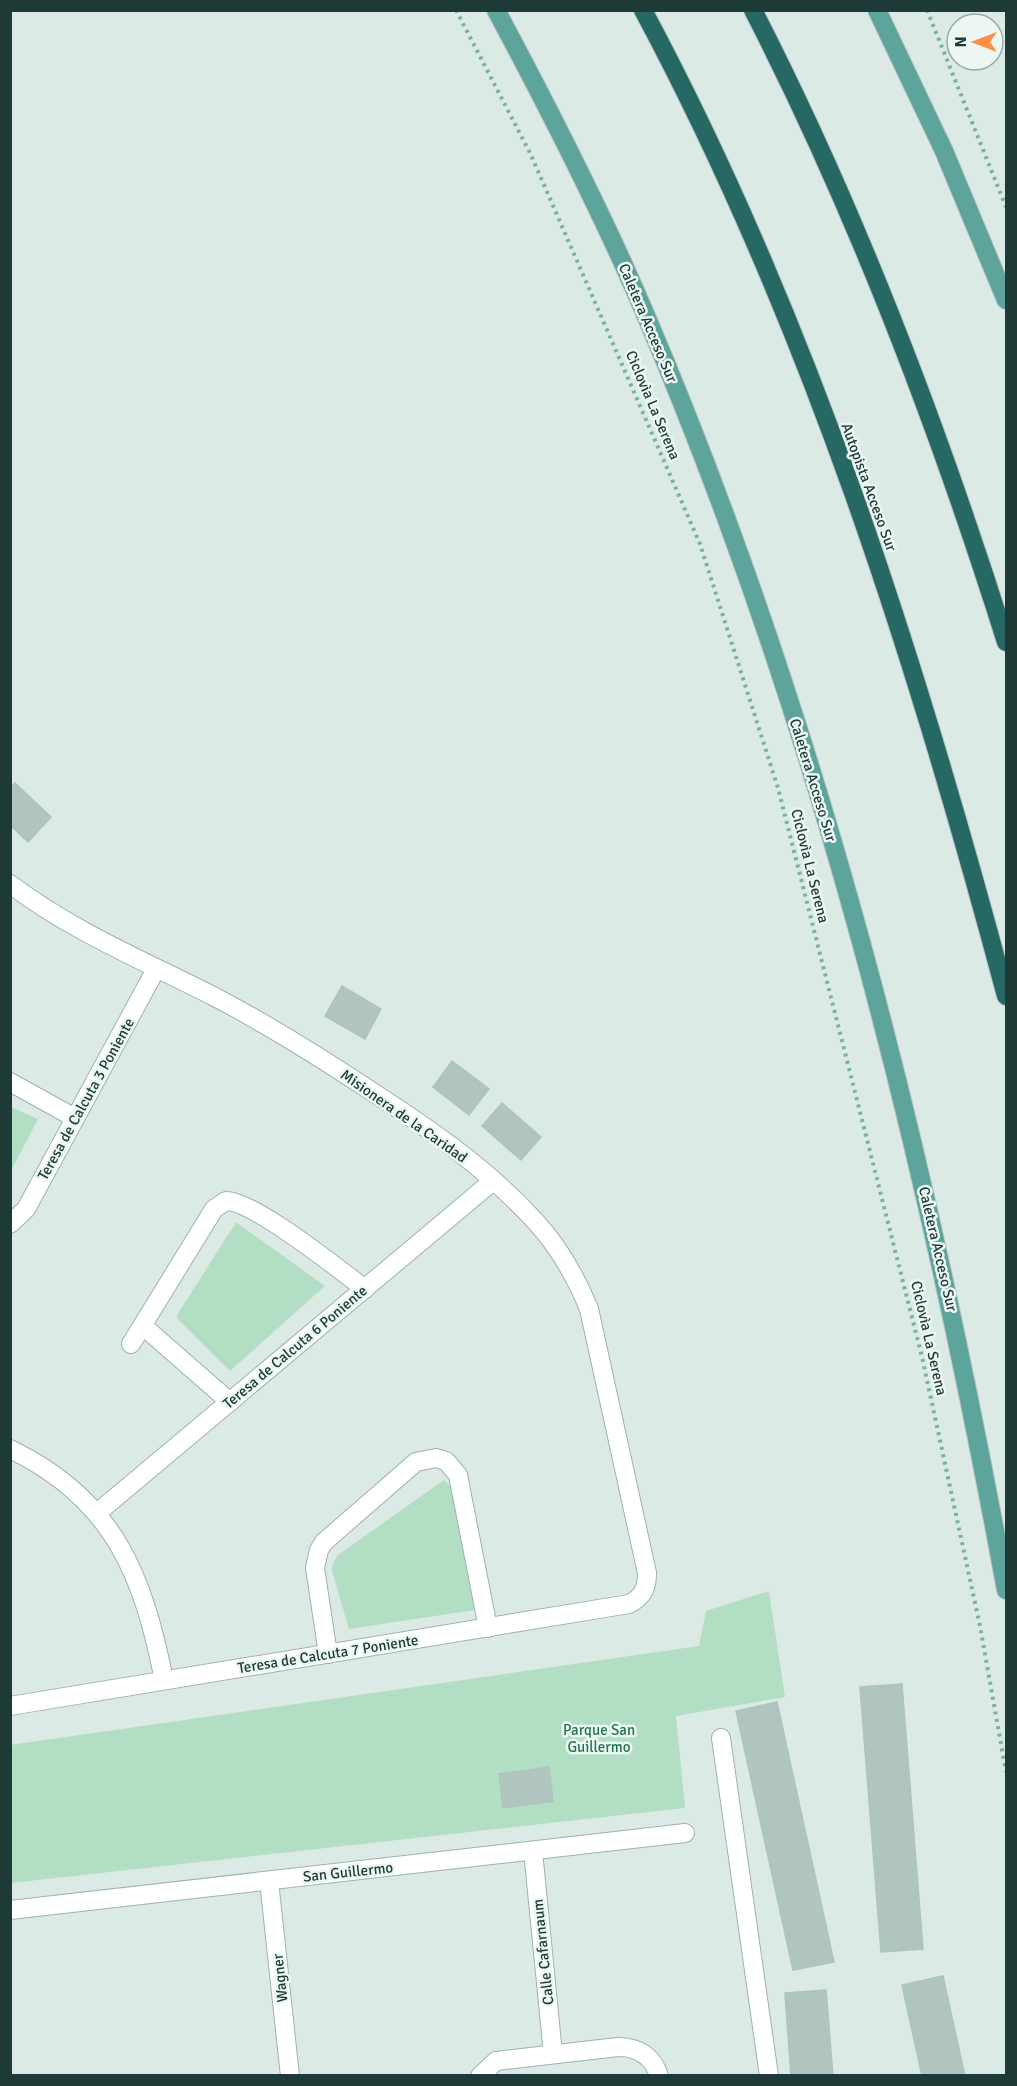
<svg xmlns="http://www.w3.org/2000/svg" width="1017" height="2086" font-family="Signika,sans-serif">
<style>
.green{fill:#b2dec4}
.building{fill:#b1c5bf;stroke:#aec4be;stroke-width:1.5}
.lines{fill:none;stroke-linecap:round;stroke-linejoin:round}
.minor-casing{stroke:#9fb2ae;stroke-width:20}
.major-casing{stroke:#bbc4c3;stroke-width:20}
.highway-casing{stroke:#bbc4c3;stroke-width:20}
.path{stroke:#79b1a7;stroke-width:4;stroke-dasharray:3 4.5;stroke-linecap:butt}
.minor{stroke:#fff;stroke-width:18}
.major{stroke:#5ca49c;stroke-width:18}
.highway{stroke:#266964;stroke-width:18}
.labels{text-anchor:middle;stroke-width:5;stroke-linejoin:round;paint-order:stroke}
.street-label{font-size:15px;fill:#1d3a36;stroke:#ecf7f3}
.park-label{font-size:15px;fill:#24744e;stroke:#ecf7f3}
</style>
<rect width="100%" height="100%" fill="#dceae6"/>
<g class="green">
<polygon points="11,1107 38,1119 11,1171"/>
<polygon points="236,1222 325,1286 230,1371 176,1317"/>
<polygon points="444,1480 451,1487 475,1610 349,1629 332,1571 333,1563 338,1555"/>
<polygon points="769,1591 785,1697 676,1716 685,1808 11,1883 10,1745 699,1646 706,1611"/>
</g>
<g class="building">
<polygon points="15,783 51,817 28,842 10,825 10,787"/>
<polygon points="342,986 381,1009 365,1039 325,1016"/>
<polygon points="452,1061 489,1089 469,1115 433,1087"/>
<polygon points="502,1103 541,1137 521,1160 482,1126"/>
<polygon points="902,1684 923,1949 881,1952 860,1687"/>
<polygon points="777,1702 834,1962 793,1970 736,1711"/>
<polygon points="549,1767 553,1801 503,1808 499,1774"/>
<polygon points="943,1976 965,2076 922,2076 902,1985"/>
<polygon points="826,1990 833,2076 791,2076 785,1993"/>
</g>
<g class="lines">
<g class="minor-casing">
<g id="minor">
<path d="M 10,884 C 72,931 144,961 213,996 C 267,1024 318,1056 368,1089 C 427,1127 488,1169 535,1221 C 559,1247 576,1277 589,1309 L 647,1573 C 647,1588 643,1597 629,1604 L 10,1706"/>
<polyline points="10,1082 75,1118"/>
<polyline points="10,1224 26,1209 156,969"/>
<polyline points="143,1326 230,1402"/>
<path d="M 131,1344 L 214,1209 L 226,1201 C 254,1201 340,1270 365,1289"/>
<path d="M 10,1449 C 114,1499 143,1575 164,1680"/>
<polyline points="97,1513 493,1181"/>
<polyline points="328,1654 315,1568 319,1550 324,1542 416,1462 436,1458 446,1461 458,1475 488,1628"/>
<polyline points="721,1738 769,2076"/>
<polyline points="533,1851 553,2054"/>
<polyline points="269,1881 290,2076"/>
<polyline points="10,1910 685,1833"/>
<path d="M 480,2076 L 496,2061 L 618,2047 C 638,2047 653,2056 659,2076"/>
</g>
</g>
<g class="major-casing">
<g id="major">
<path d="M 496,10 C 549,109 600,208 644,311 C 819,720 926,1154 1006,1590"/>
<polyline points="877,10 944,151 1006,300"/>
</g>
</g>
<g class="highway-casing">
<g id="highway">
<path d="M 643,10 C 809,320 916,658 1006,996"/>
<path d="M 753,10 C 857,212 938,426 1006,642"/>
</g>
</g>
<g class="path">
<polyline points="456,10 531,155 700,544 778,788 922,1357 980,1626 1006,1772"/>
<polyline points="927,10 1006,207"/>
</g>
<use href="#minor" class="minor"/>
<use href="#major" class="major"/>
<use href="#highway" class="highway"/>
</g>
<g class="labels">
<g class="street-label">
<text transform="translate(648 323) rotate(67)" y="5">Caletera Acceso Sur</text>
<text transform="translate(653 405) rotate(67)" y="5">Ciclovìa La Serena</text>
<text transform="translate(869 487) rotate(70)" y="5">Autopista Acceso Sur</text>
<text transform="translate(813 780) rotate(73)" y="5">Caletera Acceso Sur</text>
<text transform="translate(810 866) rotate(76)" y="5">Ciclovìa La Serena</text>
<text transform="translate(86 1099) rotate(-61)" y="5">Teresa de Calcuta 3 Poniente</text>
<text transform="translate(404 1116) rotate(35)" y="5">Misionera de la Caridad</text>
<text transform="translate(938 1249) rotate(77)" y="5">Caletera Acceso Sur</text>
<text transform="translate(929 1338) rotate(77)" y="5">Ciclovìa La Serena</text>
<text transform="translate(295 1347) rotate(-40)" y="5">Teresa de Calcuta 6 Poniente</text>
<text transform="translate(328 1654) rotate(-9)" y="5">Teresa de Calcuta 7 Poniente</text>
<text transform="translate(348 1872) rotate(-6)" y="5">San Guillermo</text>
<text transform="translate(543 1952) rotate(-96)" y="5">Calle Cafarnaum</text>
<text transform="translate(280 1978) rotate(-96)" y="5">Wagner</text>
</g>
<g class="park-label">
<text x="599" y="1735">Parque San<tspan x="599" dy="17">Guillermo</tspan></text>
</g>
</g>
<rect width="1017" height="2086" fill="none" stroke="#1d3a36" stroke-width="24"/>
<g transform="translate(975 42) rotate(270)"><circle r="28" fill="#ecf7f3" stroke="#99aba7" stroke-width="1.5"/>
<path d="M0-4.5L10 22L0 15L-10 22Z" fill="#ff8d45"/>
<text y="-9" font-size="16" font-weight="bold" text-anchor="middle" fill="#1d3a36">N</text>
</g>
</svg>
